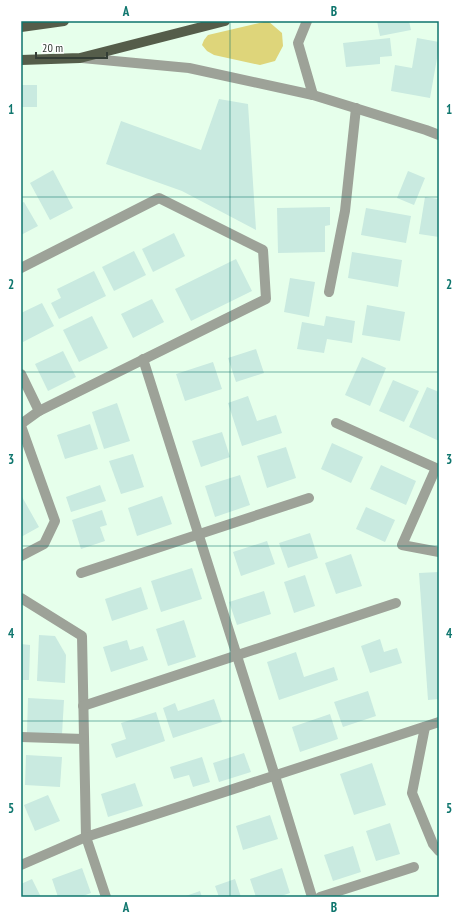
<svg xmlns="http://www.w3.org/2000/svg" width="460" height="918" font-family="'PT Sans Narrow',sans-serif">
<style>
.green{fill:#ded57a}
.building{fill:#c9eae0}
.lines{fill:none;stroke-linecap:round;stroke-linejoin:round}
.minor{stroke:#9da298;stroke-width:10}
.tertiary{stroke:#9da298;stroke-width:10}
.primary{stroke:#555d4a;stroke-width:10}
.grid{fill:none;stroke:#0f766e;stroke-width:1;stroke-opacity:0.55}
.neatline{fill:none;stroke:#0f766e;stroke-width:1.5}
.grid-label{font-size:13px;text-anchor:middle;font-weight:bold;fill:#0f766e}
</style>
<rect width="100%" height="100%" fill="#e6ffeb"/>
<polygon class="green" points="268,21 282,33 283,46 275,61 260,65 214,55 207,51 202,45 204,40 208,35"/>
<g class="building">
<polygon points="377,21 409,21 411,30 380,36"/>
<polygon points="390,38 392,56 380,57 380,64 346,67 343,43"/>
<polygon points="417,38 439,42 439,47 430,98 391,91 395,65 412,68"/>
<rect x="21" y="85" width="16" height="22"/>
<polygon points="219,99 248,104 256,230 182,191 106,164 121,121 201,150"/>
<polygon points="53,170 73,208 50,220 30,183"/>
<polygon points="408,171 425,178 414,205 397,198"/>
<polygon points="425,197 439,199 439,237 419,234"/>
<polygon points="24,202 38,226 21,235 21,203"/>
<polygon points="330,207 330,225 325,226 325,252 278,253 277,208"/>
<polygon points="366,208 411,216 406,243 361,235"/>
<polygon points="174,233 185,256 153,272 142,249"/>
<polygon points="134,251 146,275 114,291 102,267"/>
<polygon points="352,252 402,260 398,287 348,278"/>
<polygon points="236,259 252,291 191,321 175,289"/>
<polygon points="94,271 106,296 59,319 51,303 61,298 57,289"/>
<polygon points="290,278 315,282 309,317 284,312"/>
<polygon points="152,299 164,322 133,338 121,314"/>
<polygon points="42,303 54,326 23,342 21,338 21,313"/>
<polygon points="367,305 405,312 400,341 362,335"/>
<polygon points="92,316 108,348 79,362 63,330"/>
<polygon points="326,316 355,321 352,343 327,339 324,353 297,349 302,322 324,326"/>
<polygon points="256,349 264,373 236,382 228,358"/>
<polygon points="63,351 76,377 48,391 35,364"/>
<polygon points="362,357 386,368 370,406 345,395"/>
<polygon points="213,362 222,389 185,401 176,374"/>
<polygon points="393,380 419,391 404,422 379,411"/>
<polygon points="427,387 439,392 439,400 437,404 439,405 439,441 409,427"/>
<polygon points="248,396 257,421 276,415 282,433 242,446 228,403"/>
<polygon points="117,403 130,441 104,449 92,412"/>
<polygon points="90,424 98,449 65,459 57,435"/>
<polygon points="222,432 230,457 201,467 192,441"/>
<polygon points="332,443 363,457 351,483 321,469"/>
<polygon points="286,447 296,478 267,488 257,456"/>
<polygon points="133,454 144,487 121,494 109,461"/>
<polygon points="381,465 416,481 406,505 370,489"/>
<polygon points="240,475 250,505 215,517 205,486"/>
<polygon points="100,485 106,501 71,512 66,497"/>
<polygon points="21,495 39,527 21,537"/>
<polygon points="162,496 172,524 137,536 128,508"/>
<polygon points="366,507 395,520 385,542 356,529"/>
<polygon points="102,510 107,525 100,527 105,541 81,549 72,520"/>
<polygon points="310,533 318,558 288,568 279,543"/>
<polygon points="267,541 275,564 241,576 233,552"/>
<polygon points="351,554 362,586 336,594 325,563"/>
<polygon points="192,568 202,599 161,612 151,581"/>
<polygon points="439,572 439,699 428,700 419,573"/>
<polygon points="305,575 315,606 294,613 284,582"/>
<polygon points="141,587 148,609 112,621 105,599"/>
<polygon points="264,591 271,614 237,625 229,602"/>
<polygon points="184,620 196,657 168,666 156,629"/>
<polygon points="39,635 55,636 66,655 65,683 37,681"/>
<polygon points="380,639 384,652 397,648 402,663 370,673 361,646"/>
<polygon points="127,640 130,650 143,646 148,660 111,672 103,647"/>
<polygon points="21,644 30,645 29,680 21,680"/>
<polygon points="296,652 304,677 334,667 338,680 279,700 267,662"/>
<polygon points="368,691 376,716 343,727 334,702"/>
<polygon points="28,698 64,700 62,734 27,733"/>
<polygon points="214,699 222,722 173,738 163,708 175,703 178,711"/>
<polygon points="156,712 165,741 116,758 111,744 126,739 121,723"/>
<polygon points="330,714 338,739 300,752 292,727"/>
<polygon points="244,753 251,772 219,782 213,763"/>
<polygon points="26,755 62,757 60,787 25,785"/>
<polygon points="202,757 210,782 193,787 189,775 174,779 170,767"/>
<polygon points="372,763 386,805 354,815 340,774"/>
<polygon points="135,783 143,806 108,817 101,794"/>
<polygon points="48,795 60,821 35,831 24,805"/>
<polygon points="270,815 278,839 243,850 236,826"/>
<polygon points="390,823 400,854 376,861 366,831"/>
<polygon points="353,846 361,872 333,881 324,855"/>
<polygon points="82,868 91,893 80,897 58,897 52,879"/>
<polygon points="282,868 290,893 278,897 256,897 250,879"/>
<polygon points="32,879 41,897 21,897 21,884"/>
<polygon points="235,879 241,897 219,897 215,886"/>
<polygon points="200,891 202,897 183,897"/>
</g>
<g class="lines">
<g class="minor">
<polyline points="21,268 159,198 263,250 266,299 39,411 21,424"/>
<polyline points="329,292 345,211 356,108"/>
<polyline points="143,359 275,776 312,897"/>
<polyline points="21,374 39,411"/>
<polyline points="336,423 436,468 402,545 439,552"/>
<polyline points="21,426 55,521 44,544 21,556"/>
<polyline points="81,573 309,498"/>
<polyline points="21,598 82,636 86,837 439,722"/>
<polyline points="83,706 396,603"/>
<polyline points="425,727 412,793 433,844 439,851"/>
<polyline points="21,737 84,739"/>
<polyline points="21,865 86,837 106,897"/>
<polyline points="320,897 414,867"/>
</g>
<g class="tertiary">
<polyline points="307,21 298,43 313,95"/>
<polyline points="82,58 189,68 313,95 426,130 439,135"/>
</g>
<g class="primary">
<polyline points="21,27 64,21"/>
<polyline points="21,60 80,58 225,21"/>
</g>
</g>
<path class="grid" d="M 230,21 L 230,897M 21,197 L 439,197M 21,372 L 439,372M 21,546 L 439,546M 21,721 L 439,721"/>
<rect width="460" height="918" fill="none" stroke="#ffffff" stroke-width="44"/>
<path d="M36 52v6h71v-6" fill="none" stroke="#333d35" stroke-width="2"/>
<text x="42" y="52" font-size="12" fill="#333d35" stroke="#ffffff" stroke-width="3" paint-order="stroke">20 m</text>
<rect x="22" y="22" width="416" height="874" class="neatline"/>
<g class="grid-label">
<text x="126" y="16">A</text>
<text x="334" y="16">B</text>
<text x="11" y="114">1</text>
<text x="449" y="114">1</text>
<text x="11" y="289">2</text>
<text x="449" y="289">2</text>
<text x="11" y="464">3</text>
<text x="449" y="464">3</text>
<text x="11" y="638">4</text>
<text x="449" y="638">4</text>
<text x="11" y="813">5</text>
<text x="449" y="813">5</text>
<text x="126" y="912">A</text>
<text x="334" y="912">B</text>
</g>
</svg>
